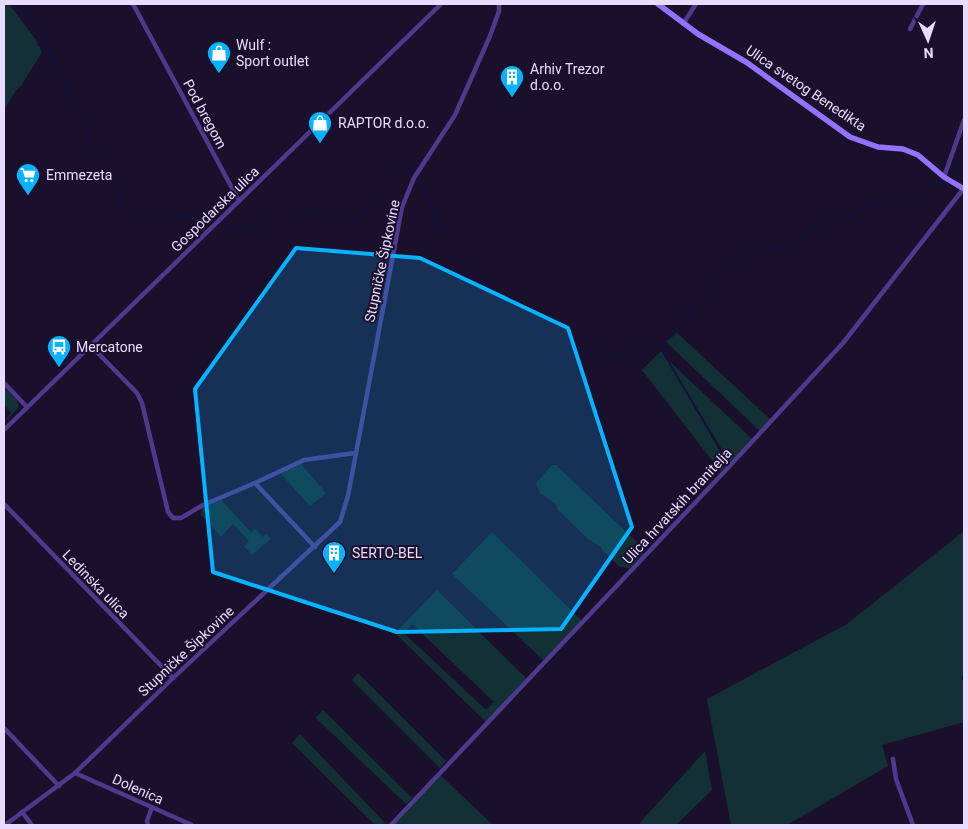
<svg xmlns="http://www.w3.org/2000/svg" width="968" height="829" font-family="Roboto,sans-serif">
<style>
.green{fill:#133037;fill-rule:evenodd}
.lines{fill:none;stroke-linecap:round;stroke-linejoin:round}
.stream{stroke:#08134d;stroke-width:1}
.street{stroke:#4e398d;stroke-width:4.5}
.secondary{stroke:#9472ff;stroke-width:5.5}
.marked{fill:#07b2ff;fill-opacity:0.2;stroke:#07b2ff;stroke-width:4;stroke-linejoin:round}
.labels{text-anchor:middle;stroke-width:4;stroke-linejoin:round;paint-order:stroke}
.poi-label{font-size:14px;fill:#e7dbff;stroke:#1b102c;text-anchor:start}
.street-label{font-size:14px;fill:#e7dbff;stroke:#1b102c}
</style>
<rect width="100%" height="100%" fill="#1b102c"/>
<g class="green">
<polygon points="4,4 9,4 36,40 38,44 37,46 39,46 42,52 21,86 17,89 4,109"/>
<polygon points="676,332 771,420 760,431 666,342"/>
<polygon points="661,351 727,463 721,472 642,370"/>
<polygon points="669,361 752,439 730,463"/>
<polygon points="4,387 17,400 19,407 4,422 11,413 4,405"/>
<polygon points="300,463 326,493 310,506 280,473"/>
<polygon points="552,465 556,465 643,548 643,555 629,568 620,567 603,551 600,546 588,539 558,510 556,504 540,493 536,483"/>
<polygon points="221,500 251,532 255,529 263,537 266,534 271,539 252,555 244,546 249,541 233,524 221,537 201,515 201,508"/>
<polygon points="964,531 964,675 961,678 964,682 964,722 882,745 888,766 787,825 731,825 707,699 847,624"/>
<polygon points="492,532 582,621 544,661 452,574"/>
<path d="M 437,590 L 527,679 L 486,722 L 395,633 ZM 412,624 L 494,702 L 486,710 L 404,633 Z"/>
<polygon points="358,673 446,761 440,768 352,680"/>
<polygon points="323,710 412,798 406,804 316,718"/>
<polygon points="300,734 387,825 375,825 292,743"/>
<polygon points="705,751 712,790 676,825 638,825"/>
<polygon points="440,775 493,825 394,825"/>
</g>
<g class="lines">
<g class="stream">
<polyline points="18,4 43,37 83,125 122,205 128,211 133,212 214,218 218,219"/>
<polyline points="417,176 419,178 439,226 516,316 569,350 575,351 627,353 662,343 673,336 720,273 728,264 743,257 786,244 812,229 859,210 904,199 927,187 946,184 948,182"/>
<polyline points="950,178 955,170 964,145"/>
<path d="M 222,221 C 252,240 276,214 306,210 C 321,208 338,224 350,221 C 369,217 387,158 413,174"/>
<polyline points="662,344 662,350 728,464"/>
<polyline points="646,551 681,514"/>
<polyline points="649,557 650,559"/>
</g>
<g class="street">
<polyline points="133,4 239,201"/>
<polyline points="683,24 696,4"/>
<polyline points="910,29 923,4"/>
<polyline points="944,177 964,120"/>
<polyline points="91,346 137,393 142,403 168,512 173,518 181,518 203,505 255,483"/>
<polyline points="4,383 27,407"/>
<polyline points="4,430 441,4"/>
<polyline points="4,504 173,678"/>
<polyline points="315,547 255,483 304,460 355,453"/>
<polyline points="4,728 59,786"/>
<polyline points="893,759 896,779 913,825"/>
<polyline points="75,773 192,825"/>
<polyline points="22,812 32,825"/>
<polyline points="5,825 75,773 173,678 340,522 348,496 402,207 414,178 455,115 490,36 499,11 499,4"/>
<polyline points="148,825 147,821 152,807"/>
<polyline points="391,825 725,471 843,343 964,188"/>
</g>
<polyline class="secondary" points="658,4 698,34 746,62 850,137 878,147 903,149 918,155 944,177 964,189"/>
</g>
<path class="marked" d="M 296,248 L 420,258 L 568,328 L 632,527 L 561,629 L 397,632 L 213,572 L 195,389 Z"/>
<defs>
<g id="shop-pin" transform="scale(1.25)"><path d="M0 17L-7.5 6A9.5 9.5 0 1 1 7.5 6Z" fill="#07b2ff" stroke="#1b102c"/><path d="M-5-2.5h2.3a2.7 3.5 0 0 1 5.4 0H5L5.5 6h-11ZM-1.5-2.5h3a1.5 2.3 0 0 0-3 0Z" fill="#fff"/></g>
<g id="building-pin" transform="scale(1.25)"><path d="M0 17L-7.5 6A9.5 9.5 0 1 1 7.5 6Z" fill="#07b2ff" stroke="#1b102c"/><path d="M-4-6H4V6H1V3H-1V6H-4ZM-2.5-4.3h1.7v1.8h-1.7ZM.8-4.3h1.7v1.8H.8ZM-2.5-1h1.7V.8h-1.7ZM.8-1h1.7V.8H.8Z" fill="#fff"/></g>
<g id="supermarket-pin" transform="scale(1.25)"><path d="M0 17L-7.5 6A9.5 9.5 0 1 1 7.5 6Z" fill="#07b2ff" stroke="#1b102c"/><path d="M-6-5.5h2.5l.6 2H6L4.5 2H-2.5L-4.4-4H-6ZM-1.5 3.2a1.3 1.3 0 1 0 .1 0ZM3 3.2a1.3 1.3 0 1 0 .1 0Z" fill="#fff"/></g>
<g id="bus-pin" transform="scale(1.25)"><path d="M0 17L-7.5 6A9.5 9.5 0 1 1 7.5 6Z" fill="#07b2ff" stroke="#1b102c"/><path d="M-5-6H5V4H4V6H2V4H-2V6H-4V4H-5ZM-3.5-4V0h7V-4ZM-3.5 1.2v1.5H-2V1.2ZM2 1.2v1.5H3.5V1.2Z" fill="#fff"/></g>
</defs>
<g fill-rule="evenodd">
<use href="#shop-pin" x="219" y="53"/>
<use href="#building-pin" x="512" y="77"/>
<use href="#shop-pin" x="320" y="123"/>
<use href="#supermarket-pin" x="28" y="175"/>
<use href="#bus-pin" x="59" y="347"/>
<use href="#building-pin" x="334" y="553"/>
</g>
<g class="labels">
<g class="poi-label">
<text x="236" y="50">Wulf :<tspan x="236" dy="16">Sport outlet</tspan></text>
<text x="530" y="74">Arhiv Trezor<tspan x="530" dy="16">d.o.o.</tspan></text>
<text x="338" y="128">RAPTOR d.o.o.</text>
<text x="46" y="180">Emmezeta</text>
<text x="76" y="352">Mercatone</text>
<text x="352" y="558">SERTO-BEL</text>
</g>
<g class="street-label">
<text transform="translate(806 88) rotate(34)" y="5">Ulica svetog Benedikta</text>
<text transform="translate(205 114) rotate(62)" y="5">Pod bregom</text>
<text transform="translate(215 209) rotate(-44)" y="5">Gospodarska ulica</text>
<text transform="translate(382 261) rotate(-78)" y="5">Stupničke Šipkovine</text>
<text transform="translate(677 506) rotate(-47)" y="5">Ulica hrvatskih branitelja</text>
<text transform="translate(96 584) rotate(46)" y="5">Ledinska ulica</text>
<text transform="translate(186 651) rotate(-43)" y="5">Stupničke Šipkovine</text>
<text transform="translate(138 789) rotate(24)" y="5">Dolenica</text>
</g>
</g>
<rect width="968" height="829" fill="none" stroke="#e7dbff" stroke-width="10"/>
<g transform="translate(928 40) rotate(177)" stroke="#1b102c" stroke-width="4" paint-order="stroke">
<path d="M0-4L9 19L0 12L-9 19Z" fill="#e7dbff"/>
<text y="-8" font-size="14" font-weight="bold" text-anchor="middle" fill="#e7dbff">N</text>
</g>
</svg>
